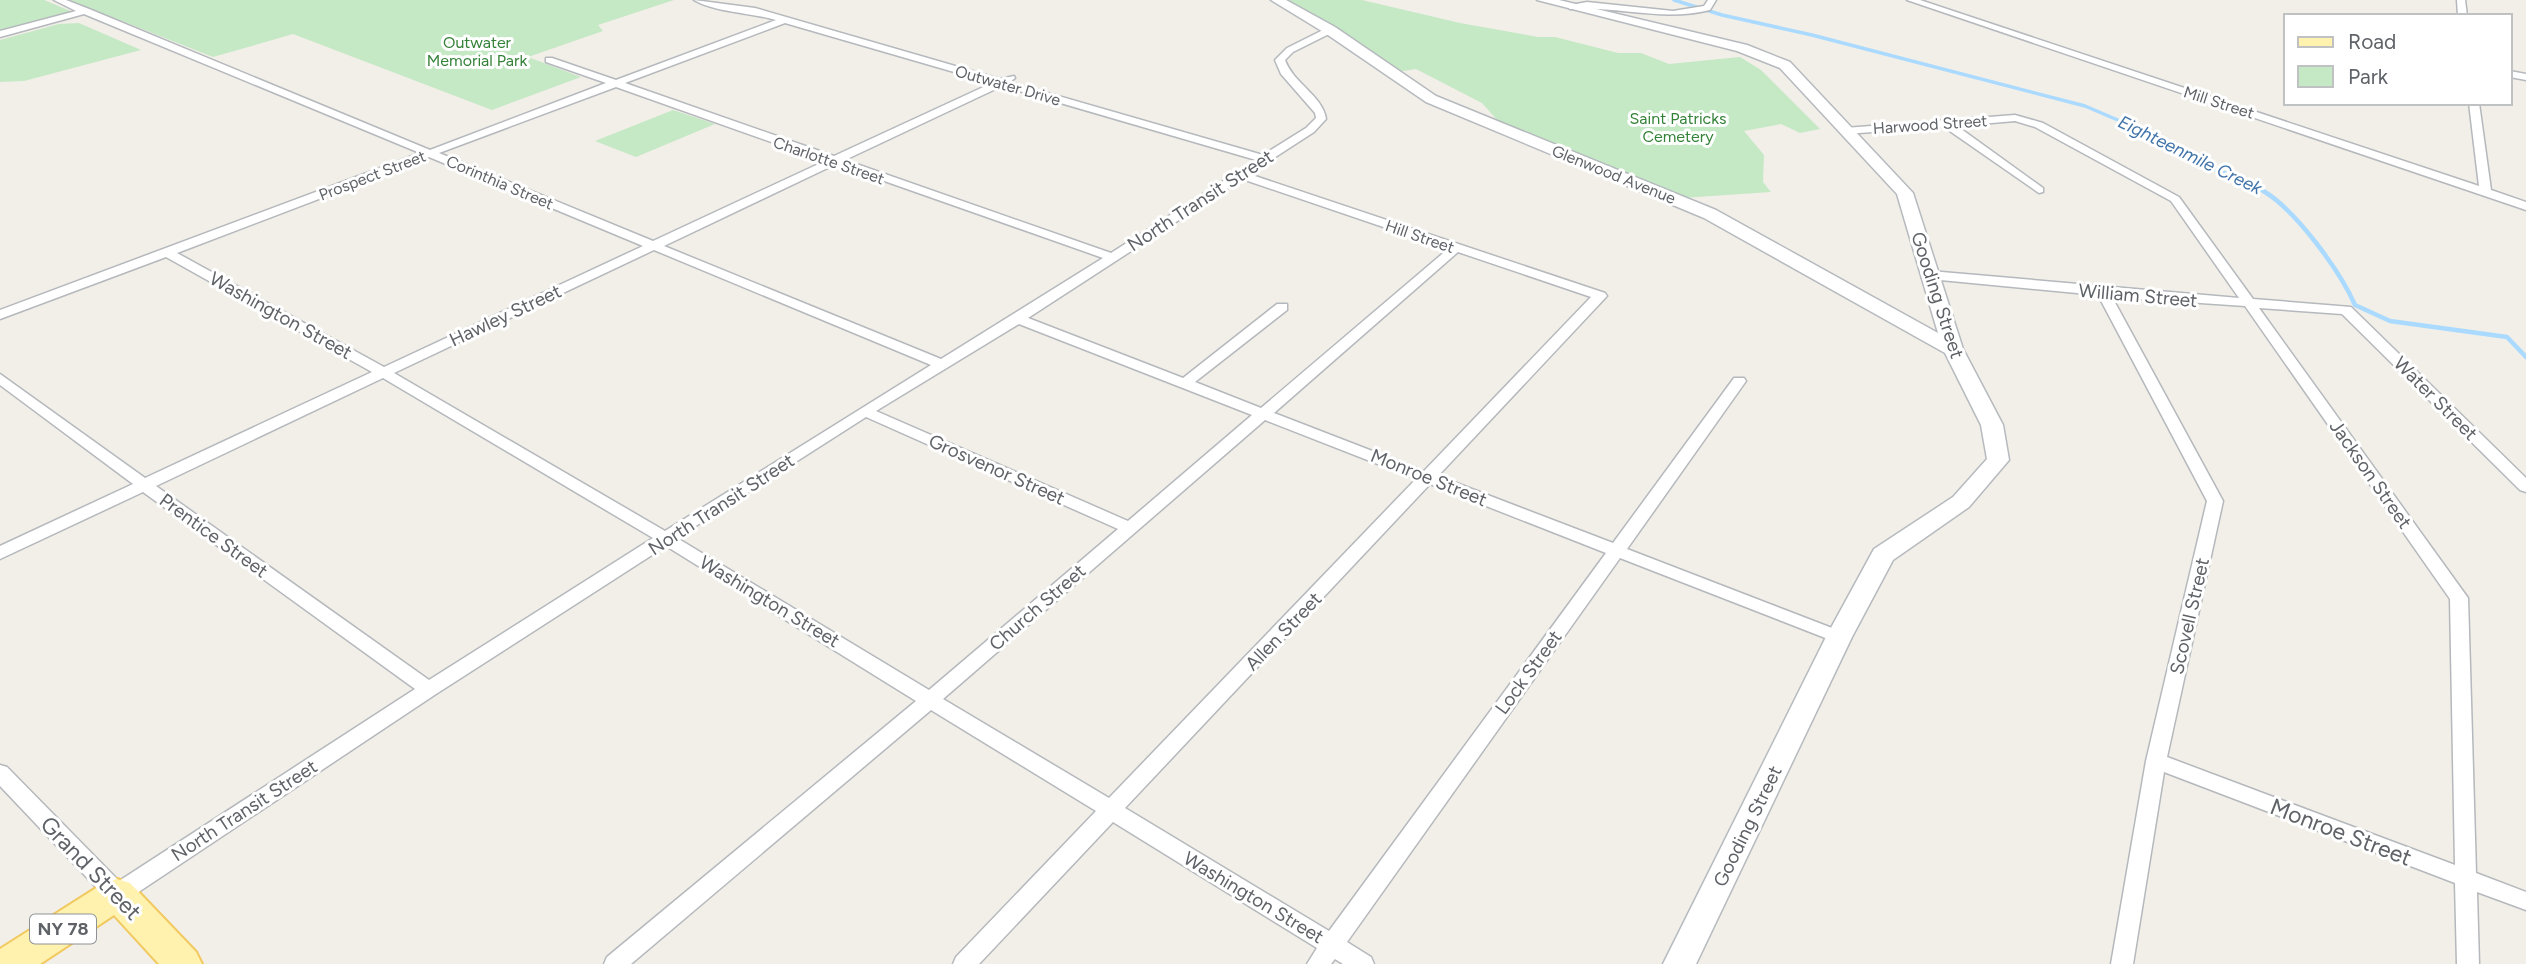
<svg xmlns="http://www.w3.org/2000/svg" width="2526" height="964" font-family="Figtree,sans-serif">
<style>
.green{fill:#c5e8c5}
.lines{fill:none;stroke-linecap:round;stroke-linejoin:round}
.stream-far1{stroke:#aadaff;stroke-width:3.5}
.stream{stroke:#aadaff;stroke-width:4.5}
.street-casing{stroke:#b5b8bc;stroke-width:3}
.secondary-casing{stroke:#b6babf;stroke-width:3}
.primary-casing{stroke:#f2c960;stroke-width:4}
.street{fill:#fff;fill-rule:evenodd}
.secondary{fill:#fff;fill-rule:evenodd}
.primary{fill:#fff2af;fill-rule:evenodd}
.labels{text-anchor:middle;stroke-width:6;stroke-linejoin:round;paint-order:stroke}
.far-park-label{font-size:16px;fill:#348238;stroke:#fff}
.far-street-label{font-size:16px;fill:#5f6368;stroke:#fff}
.far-water-label{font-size:18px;font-style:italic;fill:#4174aa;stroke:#fff}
.shield{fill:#fff;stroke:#8f9295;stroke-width:2}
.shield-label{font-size:18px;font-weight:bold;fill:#5f6368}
.street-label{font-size:19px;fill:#5f6368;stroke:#fff}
.near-street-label{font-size:23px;fill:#5f6368;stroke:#fff}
</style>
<rect width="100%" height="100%" fill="#f1efe8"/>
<g class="green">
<polygon points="0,0 44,0 73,12 0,31"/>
<polygon points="69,0 674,0 598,25 603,31 528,57 581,77 492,110 293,34 213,57"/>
<polygon points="1282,0 1362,0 1460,23 1538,37 1555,37 1618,53 1641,53 1669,64 1740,57 1761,70 1820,129 1800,133 1781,124 1744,131 1764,155 1763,182 1771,192 1682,198 1507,129 1508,124 1498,121 1482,103 1416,69 1397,72"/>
<polygon points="79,23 141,50 24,81 0,82 0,40 59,24"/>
<polygon points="673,110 715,124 636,157 595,141"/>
</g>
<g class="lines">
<polyline class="stream-far1" points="1674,0 1722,15 1812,35 2085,106 2174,144 2204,164"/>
<path class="stream" d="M 2201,162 C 2221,174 2245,179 2265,192 C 2297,212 2340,271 2355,305 L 2390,321 L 2507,337 L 2526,357"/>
<g class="street-casing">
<g id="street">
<path d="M 54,0 L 66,0 L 89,9 L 430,150 L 606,83 L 546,62 L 546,58 L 552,58 L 616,80 L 776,20 C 752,13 714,12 694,0 L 755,8 L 1000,79 L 1014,76 L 1015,78 L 1010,82 L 1263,155 L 1306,128 L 1316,118 L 1315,113 L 1281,74 L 1275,60 L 1287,48 L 1327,28 L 1333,28 L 1333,32 L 1293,52 L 1285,60 C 1293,83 1323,96 1326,119 L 1314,132 L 1249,174 L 1605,293 L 1607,296 L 1438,476 L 1613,543 L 1734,378 L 1744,378 L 1746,381 L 1627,549 L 1845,633 L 1848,637 L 1845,641 L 1833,641 L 1620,558 L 1347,942 L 1371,957 L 1374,964 L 1343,964 L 1335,959 L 1331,964 L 1307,964 L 1317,948 L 1113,822 L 979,964 L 953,964 L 956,957 L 1096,811 L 931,710 L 631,964 L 604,964 L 607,957 L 916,701 L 666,546 L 436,694 L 125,901 L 117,903 L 109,901 L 0,786 L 0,765 L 7,767 L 119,881 L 415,689 L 143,492 L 0,559 L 0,546 L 133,484 L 0,385 L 0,374 L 145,478 L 372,372 L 166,257 L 0,319 L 0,310 L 420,153 L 84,14 L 0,37 L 0,31 L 76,11 ZM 785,23 L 992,83 L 834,156 L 625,83 ZM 1002,86 L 1256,160 L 1111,253 L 845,160 ZM 616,87 L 825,161 L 653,241 L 439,153 ZM 429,157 L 643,246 L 384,367 L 177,253 ZM 836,164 L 1103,258 L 941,359 L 664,246 ZM 1242,179 L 1448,249 L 1261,408 L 1195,382 L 1287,310 L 1287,304 L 1277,304 L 1183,378 L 1028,318 ZM 654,250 L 931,365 L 665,531 L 394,373 ZM 1458,252 L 1591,297 L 1424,471 L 1274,413 ZM 1019,324 L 1252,415 L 1128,521 L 876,411 ZM 383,378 L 653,538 L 429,680 L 156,486 ZM 866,417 L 1118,529 L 929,690 L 677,538 ZM 1265,420 L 1416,479 L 1109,798 L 943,699 ZM 1430,484 L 1606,553 L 1329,931 L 1125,808 Z"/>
<path d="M 1708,0 L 1716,0 L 1710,10 C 1663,22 1618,6 1570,9 L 1566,6 L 1587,2 L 1673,11 L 1704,6 Z"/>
<polygon points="1907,0 1920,0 2479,186 2469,103 2479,103 2491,190 2526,202 2526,210"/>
<polygon points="2457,0 2465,0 2467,16 2458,16"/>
<polygon points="2510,71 2526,74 2526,80 2510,77"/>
<path d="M 2015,115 L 2043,123 L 2179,197 L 2253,299 L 2351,307 L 2526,478 L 2526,492 L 2520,490 L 2342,314 L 2259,308 L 2468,598 L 2476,873 L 2526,892 L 2526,910 L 2477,892 L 2479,964 L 2457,964 L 2455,883 L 2164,772 L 2133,964 L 2111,964 L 2146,761 L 2207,501 L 2098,295 L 1930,279 L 1924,275 L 1930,271 L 2239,298 L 2171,201 L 2035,127 L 2015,121 L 1957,126 L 2043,188 L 2043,192 L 2039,193 L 1944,127 L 1845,134 L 1840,131 L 1845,128 ZM 2112,297 L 2245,306 L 2450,599 L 2455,865 L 2167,757 L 2223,501 Z"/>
</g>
</g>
<g class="secondary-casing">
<polygon id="secondary" points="1271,0 1286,0 1335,27 1436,96 1716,210 1938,333 1897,194 1780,68 1737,51 1537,0 1559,0 1747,45 1790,62 1913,193 1963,349 2003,425 2009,460 1969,507 1893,560 1852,637 1696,964 1663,964 1826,637 1874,549 1953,497 1987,459 1981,425 1945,353 1704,218 1426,102 1325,33"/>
</g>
<g class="primary-casing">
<polygon id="primary" points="117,879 130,883 196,952 202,964 159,964 114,915 40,964 0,964 0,949 104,883"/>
</g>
<use href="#street" class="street"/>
<use href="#secondary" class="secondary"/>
<use href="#primary" class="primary"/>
</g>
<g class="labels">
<g class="far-park-label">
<text x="477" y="48">Outwater<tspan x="477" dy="18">Memorial Park</tspan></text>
<text x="1678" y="124">Saint Patricks<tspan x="1678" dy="18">Cemetery</tspan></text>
</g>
<g class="far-street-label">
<text transform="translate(1008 85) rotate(16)" y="6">Outwater Drive</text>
<text transform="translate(2219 102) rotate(18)" y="6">Mill Street</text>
<text transform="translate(1930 124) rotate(-4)" y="6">Harwood Street</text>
<text transform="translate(829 160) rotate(19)" y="6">Charlotte Street</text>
<text transform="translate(1614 174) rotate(22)" y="6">Glenwood Avenue</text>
<text transform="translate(372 175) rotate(-21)" y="6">Prospect Street</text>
<text transform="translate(500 182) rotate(23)" y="6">Corinthia Street</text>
<text transform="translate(1420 236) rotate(19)" y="6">Hill Street</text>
</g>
<g class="far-water-label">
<text transform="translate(2190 155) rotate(26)" y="6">Eighteenmile Creek</text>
</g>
<rect class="shield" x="30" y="914.5" width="66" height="29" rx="5"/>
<g class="shield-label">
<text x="63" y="935">NY 78</text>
</g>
<g class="street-label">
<text transform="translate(1200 200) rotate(-33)" y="7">North Transit Street</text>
<text transform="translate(1938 295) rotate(72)" y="7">Gooding Street</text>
<text transform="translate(2138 295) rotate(5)" y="7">William Street</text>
<text transform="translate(281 315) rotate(29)" y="7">Washington Street</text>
<text transform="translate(505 315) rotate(-25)" y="7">Hawley Street</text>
<text transform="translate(2436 398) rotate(45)" y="7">Water Street</text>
<text transform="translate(997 469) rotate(24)" y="7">Grosvenor Street</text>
<text transform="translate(2371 474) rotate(55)" y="7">Jackson Street</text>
<text transform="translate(1429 477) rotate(22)" y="7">Monroe Street</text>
<text transform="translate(721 504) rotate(-33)" y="7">North Transit Street</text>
<text transform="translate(214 535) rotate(36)" y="7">Prentice Street</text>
<text transform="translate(770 601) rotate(31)" y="7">Washington Street</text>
<text transform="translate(1037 607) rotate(-41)" y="7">Church Street</text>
<text transform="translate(2189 616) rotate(-77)" y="7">Scovell Street</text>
<text transform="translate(1283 631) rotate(-46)" y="7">Allen Street</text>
<text transform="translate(1528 672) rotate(-54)" y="7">Lock Street</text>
<text transform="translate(244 810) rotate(-33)" y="7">North Transit Street</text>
<text transform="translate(1747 826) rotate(-64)" y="7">Gooding Street</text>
<text transform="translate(1254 897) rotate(31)" y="7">Washington Street</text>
</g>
<g class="near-street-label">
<text transform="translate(2341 832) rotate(21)" y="8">Monroe Street</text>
<text transform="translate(91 868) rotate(46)" y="8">Grand Street</text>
</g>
</g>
<rect x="2284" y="14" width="228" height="91" fill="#ffffff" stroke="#bfc1c3" stroke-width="2"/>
<rect x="2298" y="37" width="35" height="10" fill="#fff2af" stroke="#bfc1c3" stroke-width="2"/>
<text x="2348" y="49" font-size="21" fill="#5f6368">Road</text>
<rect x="2298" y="66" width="35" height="21" fill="#c5e8c5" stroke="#bfc1c3" stroke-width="2"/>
<text x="2348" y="84" font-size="21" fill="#5f6368">Park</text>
</svg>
